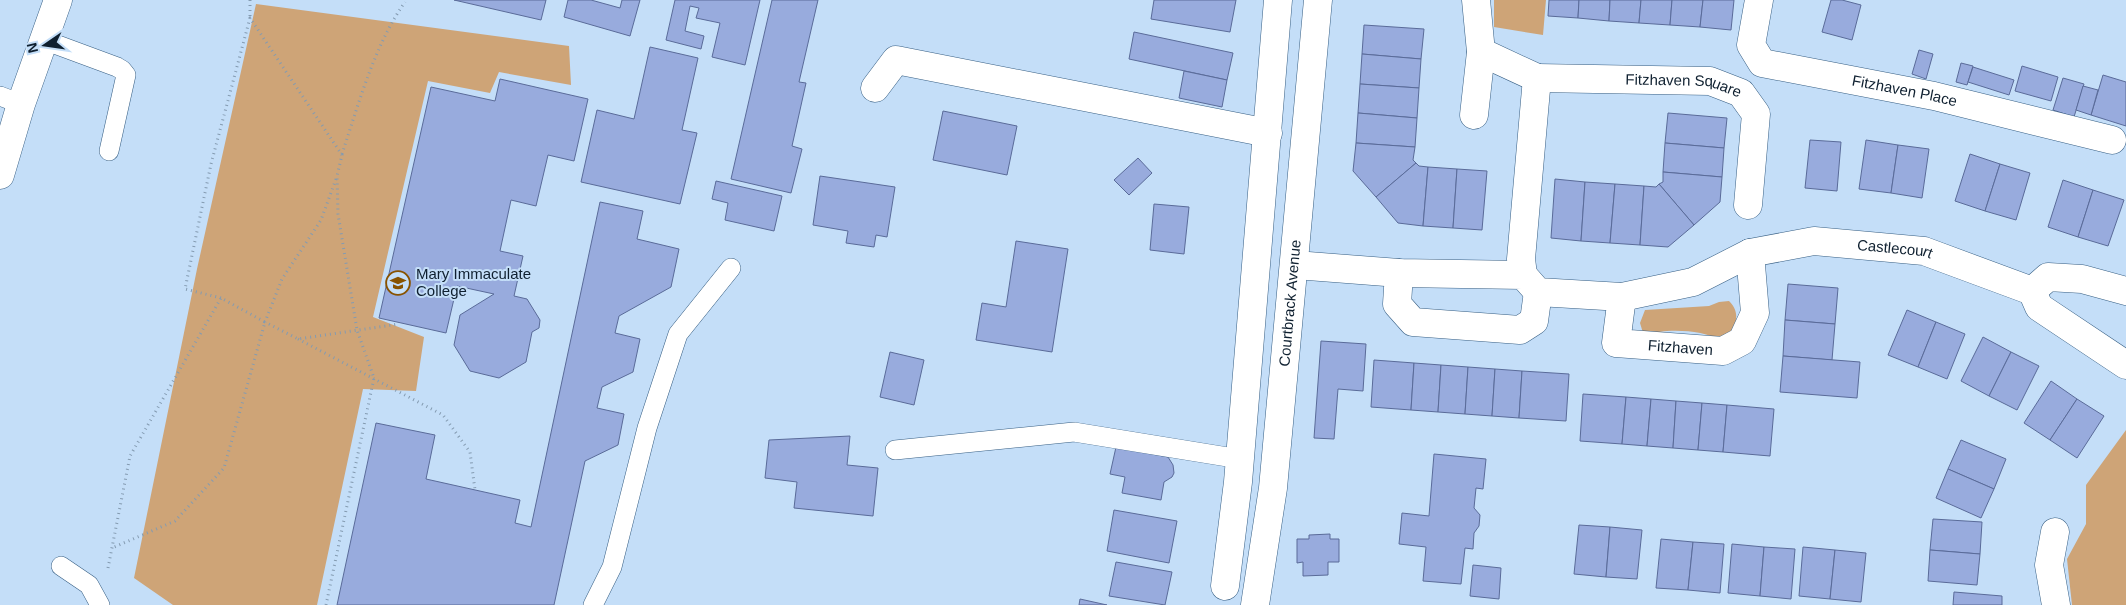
<svg xmlns="http://www.w3.org/2000/svg" width="2126" height="605" font-family="Arial,sans-serif">
<style>
.green{fill:#cea477}
.building{fill:#98abdd;stroke:#5a6b99}
.lines{fill:none;stroke-linecap:round;stroke-linejoin:round}
.lane-casing{stroke:#375f84;stroke-width:20}
.street-casing{stroke:#375f84;stroke-width:29}
.secondary-casing{stroke:#375f84;stroke-width:29}
.path{stroke:#849bb1;stroke-width:3;stroke-dasharray:1 4;stroke-linecap:butt}
.lane{stroke:#fff;stroke-width:19}
.street{stroke:#fff;stroke-width:28}
.secondary{stroke:#fff;stroke-width:28}
.labels{text-anchor:middle;stroke-width:4;stroke-linejoin:round;paint-order:stroke}
.street-label{font-size:15px;fill:#0f2030;stroke:#c4def8}
.poi-label{font-size:15px;fill:#0f2030;stroke:#c4def8;text-anchor:start}
</style>
<rect width="100%" height="100%" fill="#c4def8"/>
<g class="green">
<polygon points="1494,0 1546,0 1543,35 1494,27"/>
<polygon points="256,4 569,46 571,85 499,72 490,93 428,81 373,317 424,337 416,391 363,389 317,605 173,605 134,578 197,269"/>
<path d="M 1729,301 C 1740,312 1736,321 1733,335 L 1722,341 C 1707,332 1686,330 1667,331 C 1659,331 1652,335 1643,333 L 1640,323 L 1645,310 L 1709,306 L 1719,302 Z"/>
<polygon points="2126,430 2126,605 2072,605 2067,559 2086,524 2086,485"/>
</g>
<g class="building">
<polygon points="454,0 546,0 541,20"/>
<polygon points="568,0 591,0 620,8 622,0 640,0 630,36 564,17"/>
<polygon points="675,0 760,0 745,65 712,57 720,23 696,18 699,8 690,6 685,31 704,36 701,49 666,40"/>
<polygon points="772,0 818,0 799,82 806,83 792,146 802,149 791,193 731,179"/>
<polygon points="1154,0 1236,0 1230,32 1151,19"/>
<polygon points="1549,0 1579,0 1578,18 1548,16"/>
<polygon points="1579,0 1610,0 1609,21 1578,18"/>
<polygon points="1610,0 1641,0 1639,23 1609,21"/>
<polygon points="1641,0 1672,0 1670,25 1639,23"/>
<polygon points="1672,0 1703,0 1700,27 1670,25"/>
<polygon points="1703,0 1734,0 1731,30 1700,27"/>
<polygon points="1831,0 1842,0 1861,5 1852,40 1822,32"/>
<polygon points="1364,25 1424,29 1421,59 1362,54"/>
<polygon points="1134,32 1233,53 1227,80 1129,59"/>
<polygon points="650,47 698,58 682,130 697,133 680,204 581,182 597,110 634,119"/>
<polygon points="1919,50 1933,54 1926,79 1912,74"/>
<polygon points="1362,54 1421,59 1419,88 1360,84"/>
<polygon points="1961,63 1973,66 1967,85 1956,82"/>
<polygon points="2022,66 2058,77 2051,101 2015,91"/>
<polygon points="1973,67 2014,80 2009,95 1968,82"/>
<polygon points="1184,71 1227,80 1222,107 1179,98"/>
<polygon points="2103,75 2126,82 2126,126 2091,115"/>
<polygon points="2063,78 2084,84 2074,117 2053,110"/>
<polygon points="500,79 588,99 574,161 548,155 536,206 511,200 500,251 523,256 514,296 527,299 540,320 539,328 532,332 526,362 499,378 470,371 454,345 460,315 494,294 457,286 446,333 379,318 431,87 495,101"/>
<polygon points="1360,84 1419,88 1417,118 1358,113"/>
<polygon points="2083,86 2098,90 2091,115 2076,110"/>
<polygon points="943,111 1017,126 1007,175 933,160"/>
<polygon points="1358,113 1417,118 1415,147 1356,143"/>
<polygon points="1668,113 1727,118 1724,148 1665,143"/>
<polygon points="1810,140 1841,142 1837,191 1805,188"/>
<polygon points="1866,140 1898,145 1891,193 1859,189"/>
<polygon points="1356,143 1415,147 1413,160 1416,163 1376,197 1353,171"/>
<polygon points="1665,143 1724,148 1722,177 1663,172"/>
<polygon points="1898,145 1929,149 1922,198 1891,193"/>
<polygon points="1970,154 2000,164 1985,211 1955,201"/>
<polygon points="1138,158 1152,173 1129,195 1114,180"/>
<polygon points="1416,163 1419,166 1428,167 1423,226 1398,223 1376,197"/>
<polygon points="2000,164 2030,173 2016,220 1985,211"/>
<polygon points="1428,167 1457,169 1453,228 1423,226"/>
<polygon points="1457,169 1487,171 1482,230 1453,228"/>
<polygon points="1663,172 1722,177 1720,202 1694,225 1659,184 1663,182"/>
<polygon points="820,176 895,187 887,237 876,235 874,247 846,243 848,231 813,225"/>
<polygon points="1555,179 1585,182 1581,241 1551,238"/>
<polygon points="2063,180 2093,190 2078,237 2048,227"/>
<polygon points="716,181 782,196 774,231 725,220 728,203 712,199"/>
<polygon points="1585,182 1615,184 1610,243 1581,241"/>
<polygon points="1615,184 1644,186 1640,245 1610,243"/>
<polygon points="1659,184 1694,225 1668,247 1640,245 1644,186 1656,187"/>
<polygon points="2093,190 2124,200 2108,246 2078,237"/>
<polygon points="600,202 643,211 637,239 679,249 671,287 619,316 615,333 640,339 633,372 602,387 597,408 624,414 618,445 585,461 554,605 337,605 376,423 435,435 426,479 520,500 515,523 531,527"/>
<polygon points="1154,204 1189,207 1184,254 1150,250"/>
<polygon points="1016,241 1068,249 1052,352 976,340 982,303 1006,307"/>
<polygon points="1788,284 1838,288 1835,324 1785,320"/>
<polygon points="1907,310 1936,322 1918,367 1888,355"/>
<polygon points="1785,320 1835,324 1832,360 1783,356"/>
<polygon points="1936,322 1965,334 1947,379 1918,367"/>
<polygon points="1983,337 2011,352 1989,396 1961,381"/>
<polygon points="1321,341 1366,344 1363,391 1338,389 1334,439 1314,438"/>
<polygon points="890,352 924,360 914,405 880,397"/>
<polygon points="2011,352 2039,366 2017,410 1989,396"/>
<polygon points="1783,356 1860,362 1857,398 1780,392"/>
<polygon points="1374,360 1414,363 1411,410 1371,407"/>
<polygon points="1414,363 1441,365 1438,412 1411,410"/>
<polygon points="1441,365 1468,367 1465,414 1438,412"/>
<polygon points="1468,367 1495,369 1492,416 1465,414"/>
<polygon points="1495,369 1522,371 1519,418 1492,416"/>
<polygon points="1522,371 1569,374 1566,421 1519,418"/>
<polygon points="2051,381 2077,399 2050,440 2024,423"/>
<polygon points="1583,394 1626,397 1622,444 1580,441"/>
<polygon points="1626,397 1651,399 1647,446 1622,444"/>
<polygon points="1651,399 1676,401 1673,448 1647,446"/>
<polygon points="2077,399 2104,416 2077,458 2050,440"/>
<polygon points="1676,401 1702,403 1698,450 1673,448"/>
<polygon points="1702,403 1727,405 1723,452 1698,450"/>
<polygon points="1727,405 1774,409 1770,456 1723,452"/>
<polygon points="850,436 847,465 878,468 873,516 794,508 797,482 765,478 769,440"/>
<polygon points="1961,440 2006,459 1994,489 1948,469"/>
<polygon points="1116,447 1168,457 1173,465 1174,473 1172,477 1164,482 1161,500 1122,493 1125,477 1110,474"/>
<polygon points="1434,454 1486,459 1483,489 1476,488 1474,508 1480,515 1479,526 1474,533 1473,549 1465,548 1461,584 1423,581 1426,547 1399,544 1402,513 1429,516"/>
<polygon points="1948,469 1994,489 1981,518 1936,498"/>
<polygon points="1114,510 1177,521 1169,563 1107,551"/>
<polygon points="1933,519 1982,522 1980,554 1930,550"/>
<polygon points="1579,525 1610,527 1606,577 1574,574"/>
<polygon points="1610,527 1642,530 1637,579 1606,577"/>
<polygon points="1330,534 1330,539 1339,539 1339,562 1328,562 1328,575 1303,576 1303,562 1297,563 1297,539 1309,539 1309,535"/>
<polygon points="1661,539 1693,542 1688,590 1656,588"/>
<polygon points="1693,542 1724,544 1720,593 1688,590"/>
<polygon points="1732,544 1764,547 1760,596 1728,593"/>
<polygon points="1764,547 1795,549 1791,599 1760,596"/>
<polygon points="1803,547 1835,550 1830,599 1799,596"/>
<polygon points="1835,550 1866,553 1861,602 1830,599"/>
<polygon points="1930,550 1980,554 1977,585 1928,581"/>
<polygon points="1116,562 1172,572 1165,605 1109,596"/>
<polygon points="1473,565 1501,568 1499,599 1470,596"/>
<polygon points="1954,592 2002,596 2002,605 1953,605"/>
<polygon points="1080,599 1107,605 1079,605"/>
</g>
<g class="lines">
<g class="lane-casing">
<g id="lane">
<polyline points="44,40 117,67 122,70 126,75 109,151"/>
<polyline points="0,96 21,104"/>
<polyline points="895,450 1074,432 1240,459"/>
<polyline points="61,566 89,585 100,605"/>
<polyline points="593,605 612,567 647,428 678,334 731,268"/>
</g>
</g>
<g class="street-casing">
<g id="street">
<polyline points="1476,0 1481,52 1537,78"/>
<path id="s1" d="M 1759,0 L 1751,45 L 1762,63 L 1934,96 L 2112,140"/>
<polyline points="875,88 896,60 1268,133"/>
<polyline points="1474,115 1481,52"/>
<polyline points="0,175 21,104 58,0"/>
<path id="s2" d="M 1295,265 L 1399,273 L 1523,275 L 1538,292 L 1622,297 L 1693,282 L 1750,253 L 1814,241 L 1924,251 L 2032,291 L 2039,307 L 2126,365"/>
<polyline points="1399,273 1397,304 1413,322 1520,330 1534,321 1538,292"/>
<path id="s3" d="M 1523,275 L 1521,259 L 1537,78 L 1710,81 L 1741,93 L 1756,114 L 1748,205"/>
<polyline points="2032,291 2048,277 2082,279 2126,291"/>
<path id="s4" d="M 1622,297 L 1616,343 L 1723,351 L 1742,341 L 1755,313 L 1750,253"/>
<polyline points="2055,532 2049,565 2056,605"/>
<polyline points="1225,586 1238,482 1278,0"/>
</g>
</g>
<g class="secondary-casing">
<g id="secondary">
<path id="s5" d="M 1255,605 L 1273,488 L 1318,0"/>
</g>
</g>
<g class="path">
<polyline points="250,0 250,18"/>
<path d="M 342,154 C 359,103 374,46 405,2"/>
<polyline points="336,179 321,220 282,279 265,322 298,339 399,324"/>
<polyline points="221,298 185,289 211,164 250,18 342,155 337,176 338,214 357,330 374,378 326,605"/>
<polyline points="298,339 443,415 470,452 475,490"/>
<polyline points="108,568 130,456 221,298 265,322 224,468 175,521 112,548"/>
</g>
<use href="#lane" class="lane"/>
<use href="#street" class="street"/>
<use href="#secondary" class="secondary"/>
</g>
<defs>
<g id="university-ring" transform="scale(1.25)"><circle r="9.5" fill="#c4def8" stroke="#885300" stroke-width="1.5"/><path d="M0-5L7-2L0 1L-7-2ZM-4 1L0 2.5L4 1V4Q0 6-4 4Z" fill="#885300"/></g>
</defs>
<g fill-rule="evenodd">
<use href="#university-ring" x="398" y="283"/>
</g>
<g class="labels">
<g class="street-label">
<text dy="5" stroke="none"><textPath href="#s3" startOffset="345">Fitzhaven Square</textPath></text>
<text dy="5" stroke="none"><textPath href="#s1" startOffset="212">Fitzhaven Place</textPath></text>
<text dy="5" stroke="none"><textPath href="#s2" startOffset="618">Castlecourt</textPath></text>
<text dy="5" stroke="none"><textPath href="#s5" startOffset="304">Courtbrack Avenue</textPath></text>
<text dy="5" stroke="none"><textPath href="#s4" startOffset="111">Fitzhaven</textPath></text>
</g>
<g class="poi-label">
<text x="416" y="279">Mary Immaculate<tspan x="416" dy="17">College</tspan></text>
</g>
</g>
<g transform="translate(45 45) rotate(257)" stroke="#c4def8" stroke-width="4" paint-order="stroke">
<path d="M0-4L9 19L0 12L-9 19Z" fill="#0f2030"/>
<text y="-8" font-size="14" font-weight="bold" text-anchor="middle" fill="#0f2030">N</text>
</g>
</svg>
